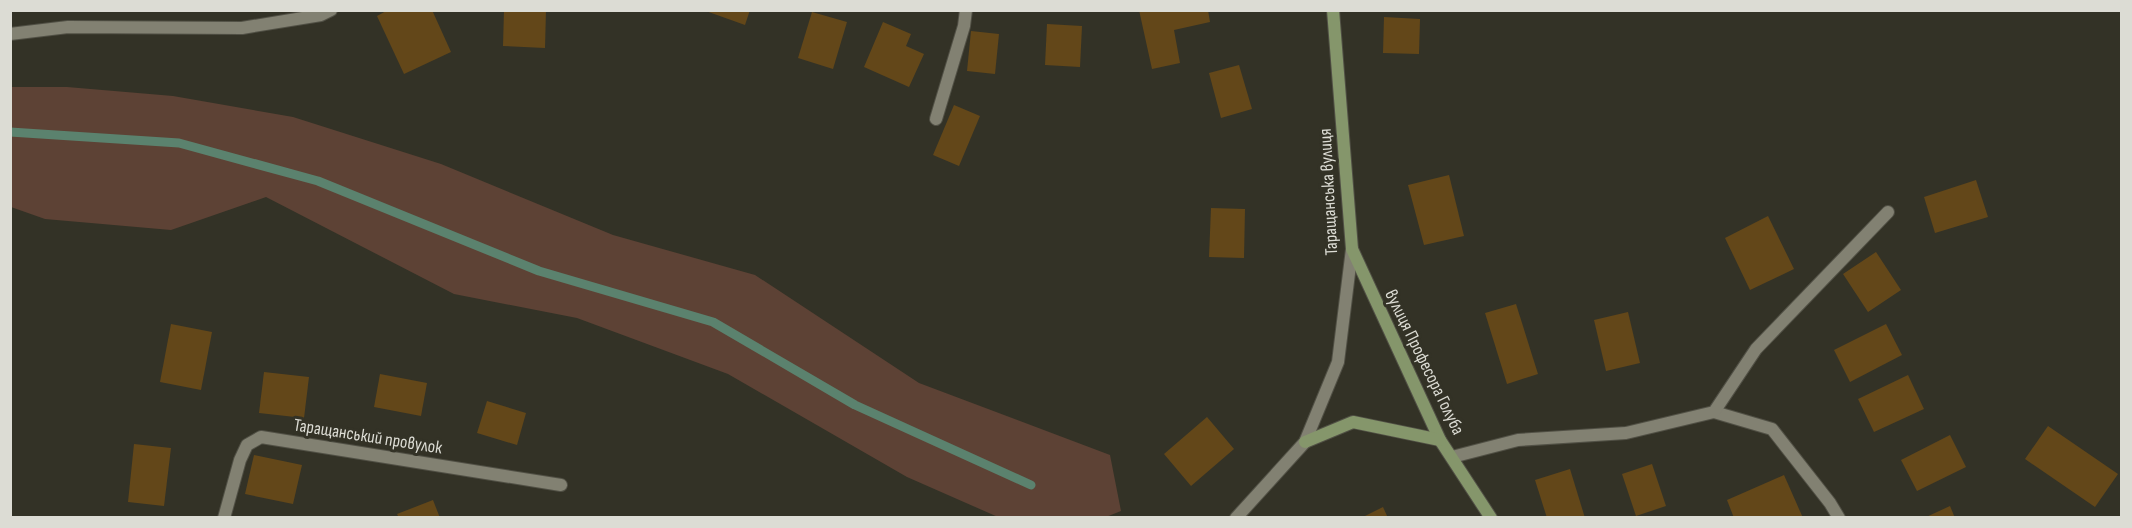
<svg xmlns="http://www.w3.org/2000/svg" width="2132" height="528" font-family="'Sofia Sans Condensed',sans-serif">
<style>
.green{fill:#5d4235}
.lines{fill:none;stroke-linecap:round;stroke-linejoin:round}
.stream{stroke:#5b826e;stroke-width:9}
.building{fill:#634719}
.service-casing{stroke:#515045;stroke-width:14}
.minor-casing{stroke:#515045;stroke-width:14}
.tertiary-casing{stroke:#515045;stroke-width:14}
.secondary-casing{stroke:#515045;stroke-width:14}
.service{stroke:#828172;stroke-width:12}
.minor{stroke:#828172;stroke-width:12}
.tertiary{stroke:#828172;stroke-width:12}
.secondary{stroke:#85966b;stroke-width:12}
.labels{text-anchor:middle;stroke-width:6;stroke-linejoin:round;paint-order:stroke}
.street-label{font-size:18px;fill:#dcdcd4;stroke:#333226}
</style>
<rect width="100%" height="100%" fill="#333226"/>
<polygon class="green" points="11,87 67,87 173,96 293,117 441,164 613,235 755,275 919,383 1110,455 1121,511 1106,517 998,517 907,477 728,374 577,318 454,294 266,197 171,230 45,219 11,207"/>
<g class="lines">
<polyline class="stream" points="10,132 179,143 318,181 539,271 713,322 855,405 1031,485"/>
</g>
<g class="building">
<polygon points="388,10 432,10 451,52 404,74 377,16"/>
<polygon points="504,10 546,10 545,48 503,46"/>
<polygon points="703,10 750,10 745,25"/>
<polygon points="1139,10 1208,10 1210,22 1174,30 1180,63 1152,69"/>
<polygon points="812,12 847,22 833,69 798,58"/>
<polygon points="1384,17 1420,19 1419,54 1383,53"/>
<polygon points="883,22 911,34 906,46 924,54 909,87 864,67"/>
<polygon points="1047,24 1082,26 1080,67 1045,65"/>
<polygon points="971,31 999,34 995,74 967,71"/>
<polygon points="1239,65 1252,109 1221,118 1209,73"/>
<polygon points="954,105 980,116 959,166 933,155"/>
<polygon points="1449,175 1464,236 1424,245 1408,185"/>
<polygon points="1976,180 1988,217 1935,233 1924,197"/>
<polygon points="1211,208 1245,209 1244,258 1209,257"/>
<polygon points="1768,216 1794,269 1750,290 1725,238"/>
<polygon points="1876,252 1901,290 1868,312 1843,274"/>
<polygon points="1516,304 1538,374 1507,384 1485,313"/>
<polygon points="1628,312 1640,363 1606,371 1594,320"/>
<polygon points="171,324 212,332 201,390 160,382"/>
<polygon points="1886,324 1902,355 1850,382 1834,350"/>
<polygon points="264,372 309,377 304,418 259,413"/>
<polygon points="380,374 427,383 421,416 374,407"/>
<polygon points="1908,375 1924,409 1874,432 1858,399"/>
<polygon points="487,401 526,413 517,445 477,433"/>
<polygon points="1207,417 1234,449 1191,486 1164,454"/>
<polygon points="2048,426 2118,474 2095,507 2025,459"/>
<polygon points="1950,435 1966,467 1917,491 1901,460"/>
<polygon points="134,444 171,448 164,506 128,502"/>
<polygon points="254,455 302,465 293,504 245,494"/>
<polygon points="1652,464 1666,506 1636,516 1622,474"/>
<polygon points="1570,469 1585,518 1547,518 1535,480"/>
<polygon points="1784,475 1803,518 1734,518 1727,500"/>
<polygon points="433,500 440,518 399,518 397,514"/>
<polygon points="1950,506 1955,518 1924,518"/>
<polygon points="1383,507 1388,518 1361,518"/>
</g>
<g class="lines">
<g class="service-casing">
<g id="service">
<polyline points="1714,412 1772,429 1830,503 1839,518"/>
<polyline points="1452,457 1518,440 1626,433 1714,412 1756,349 1888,212"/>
</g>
</g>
<g class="minor-casing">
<g id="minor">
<polyline points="10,34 68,27 242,28 321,15 331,10"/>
<polyline points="936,119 964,26 966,10"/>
<polyline points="224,518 240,460 247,445 261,437 561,485"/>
</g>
</g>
<g class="tertiary-casing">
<polyline id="tertiary" points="1236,518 1305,442 1338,362 1352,249"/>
</g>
<g class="secondary-casing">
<g id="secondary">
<polyline points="1333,10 1352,249 1440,440 1491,518"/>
<polyline points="1305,442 1353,422 1440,440"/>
</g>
</g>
<use href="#service" class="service"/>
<use href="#minor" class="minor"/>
<use href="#tertiary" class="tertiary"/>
<use href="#secondary" class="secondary"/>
</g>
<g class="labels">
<g class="street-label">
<text transform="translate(1328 192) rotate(-93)" y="6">Таращанська вулиця</text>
<text transform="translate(1425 362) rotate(64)" y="6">вулиця Професора Голуба</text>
<text transform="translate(368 436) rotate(9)" y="6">Таращанський провулок</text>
</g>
</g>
<rect width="2132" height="528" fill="none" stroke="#dcdcd4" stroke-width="24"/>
</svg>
